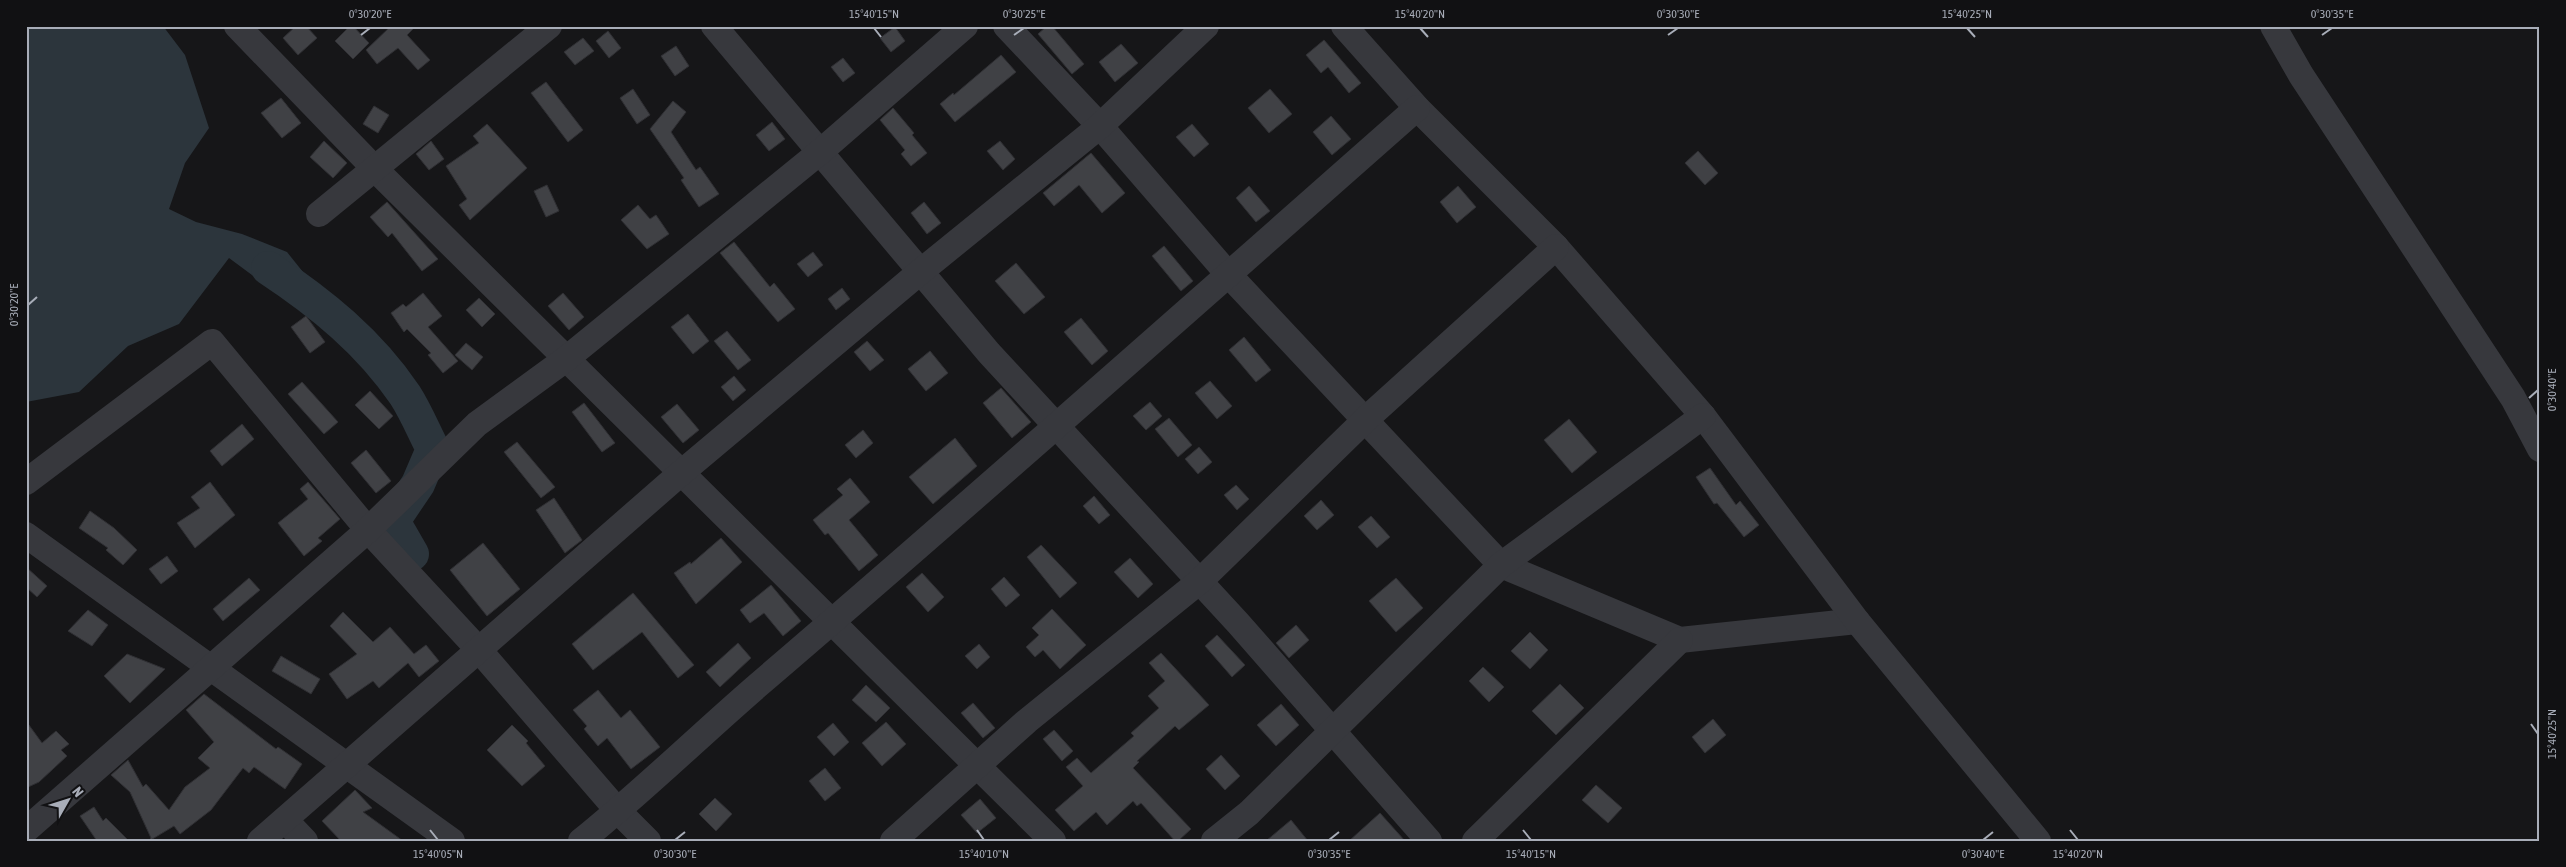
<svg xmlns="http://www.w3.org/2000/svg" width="2566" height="867" font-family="'Asap Condensed',sans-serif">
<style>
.water{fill:#2c353c}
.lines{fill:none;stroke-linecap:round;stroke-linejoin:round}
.river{stroke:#2c353c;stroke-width:34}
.building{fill:#404145;stroke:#303034}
.minor{stroke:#37383d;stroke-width:26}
.ticks{fill:none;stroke:#a8adb8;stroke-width:2}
.neatline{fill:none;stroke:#a8adb8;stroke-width:2}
.ticks-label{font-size:12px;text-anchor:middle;fill:#a8adb8}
</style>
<rect width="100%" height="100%" fill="#161618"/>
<polygon class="water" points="26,26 163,26 185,55 209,128 185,163 169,209 196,222 242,234 287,252 315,287 290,303 229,258 179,324 128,346 79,392 26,402"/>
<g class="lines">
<path class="river" d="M 268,268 C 321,303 369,342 405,395 C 416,412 424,432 433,449 L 418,484 L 393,521 L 412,554"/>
</g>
<g class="building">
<polygon points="296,26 306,26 317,38 298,55 283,38"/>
<polygon points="350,26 353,26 369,43 353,59 335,41"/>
<polygon points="391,26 416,26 407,35 430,60 418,70 398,48 377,64 366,50"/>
<polygon points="1047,26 1052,26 1084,64 1072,74 1038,34"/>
<polygon points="895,27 905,41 891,52 880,38"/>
<polygon points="608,31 621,48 609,58 596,41"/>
<polygon points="583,38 594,51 575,65 564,52"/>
<polygon points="1324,40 1361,83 1349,93 1328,67 1321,73 1306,55"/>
<polygon points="1121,44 1138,63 1115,82 1099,62"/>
<polygon points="676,46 689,66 675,76 661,56"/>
<polygon points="1001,55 1016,72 955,122 940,104 953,93 954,95"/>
<polygon points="843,58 855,73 843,82 831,67"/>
<polygon points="546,82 583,130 568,142 531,93"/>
<polygon points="633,89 650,115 637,124 620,98"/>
<polygon points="1270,89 1292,114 1269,133 1248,108"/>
<polygon points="281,98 301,123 282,138 261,113"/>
<polygon points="673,101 686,112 671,132 696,170 700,167 719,194 699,207 681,180 684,178 650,129"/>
<polygon points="374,106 389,115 378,133 363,124"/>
<polygon points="893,108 914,133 912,135 927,153 911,166 901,154 905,150 880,120"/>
<polygon points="1331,116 1351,139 1332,155 1313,132"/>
<polygon points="772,122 785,139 769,151 756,135"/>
<polygon points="487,124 527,168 470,220 459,205 467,199 446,166 479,143 473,136"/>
<polygon points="1192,124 1209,144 1194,157 1176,137"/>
<polygon points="324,141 347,163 333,178 310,157"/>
<polygon points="431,141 444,159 429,170 416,154"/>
<polygon points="1000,141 1015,159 1003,170 987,151"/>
<polygon points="1698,151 1718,173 1705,185 1685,163"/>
<polygon points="1091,153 1125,193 1102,213 1079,185 1054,206 1043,193"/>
<polygon points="547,185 559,211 546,217 534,191"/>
<polygon points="1249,186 1270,211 1256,222 1236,198"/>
<polygon points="1458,186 1476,207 1457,223 1440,202"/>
<polygon points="387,202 438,259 422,271 392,233 388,237 370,217"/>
<polygon points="924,202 941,223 927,234 911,213"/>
<polygon points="638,205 650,219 656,215 669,234 647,249 621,220"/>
<polygon points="734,242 770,287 774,283 795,309 778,322 720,253"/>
<polygon points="1164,246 1193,281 1181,291 1152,256"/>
<polygon points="813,252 823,265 808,277 797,264"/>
<polygon points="1016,263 1045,297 1024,314 995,281"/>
<polygon points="842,288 850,299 836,310 828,299"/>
<polygon points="423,293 442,316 428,327 458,361 443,373 428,355 431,353 407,329 404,332 391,313 403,304 406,307"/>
<polygon points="563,293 584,317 569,330 548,306"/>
<polygon points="479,298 495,314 482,327 466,310"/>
<polygon points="688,314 709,341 693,354 671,327"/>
<polygon points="306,316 325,342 310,353 291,327"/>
<polygon points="1081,318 1108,351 1092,365 1064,332"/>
<polygon points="727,331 751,360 738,370 714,341"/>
<polygon points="1244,337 1271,370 1256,382 1229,350"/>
<polygon points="867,341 884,360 870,371 854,352"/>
<polygon points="466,343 483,357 472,370 455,355"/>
<polygon points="930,351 948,373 926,391 908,369"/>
<polygon points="734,376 746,390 733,401 721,387"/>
<polygon points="1210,381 1232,406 1217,419 1195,393"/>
<polygon points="302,382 338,422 324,434 288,394"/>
<polygon points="1001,388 1031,422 1012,438 983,403"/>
<polygon points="370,391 393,416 379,429 355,405"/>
<polygon points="1150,402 1162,416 1146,430 1133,416"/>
<polygon points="584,403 615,443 602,452 572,412"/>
<polygon points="677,404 699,430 683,443 661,417"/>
<polygon points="1169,418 1192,445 1178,457 1155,429"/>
<polygon points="1569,419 1597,452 1572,473 1544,440"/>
<polygon points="242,424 254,439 222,466 210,451"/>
<polygon points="863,430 873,443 856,458 845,445"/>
<polygon points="955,438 977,466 933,504 909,477"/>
<polygon points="517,442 555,487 541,498 504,452"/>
<polygon points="1199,447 1212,462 1198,474 1185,459"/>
<polygon points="366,450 391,481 376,493 351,463"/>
<polygon points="1710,468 1736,505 1740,501 1759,525 1744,537 1717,503 1714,504 1696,477"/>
<polygon points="850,478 870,502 849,520 878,555 859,571 828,533 825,535 813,520 843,495 837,489"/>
<polygon points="210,482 235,515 195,548 177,523 200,508 191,497"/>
<polygon points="308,482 340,519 318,538 322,541 304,556 278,523 308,499 300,489"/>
<polygon points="1236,485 1249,499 1237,510 1224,495"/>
<polygon points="1094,496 1110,515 1099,524 1083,506"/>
<polygon points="554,498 582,540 565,553 536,510"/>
<polygon points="1321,500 1334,515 1317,530 1304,516"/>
<polygon points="90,511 114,528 137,550 123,565 106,550 108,548 79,528"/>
<polygon points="1371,516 1390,537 1377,548 1358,527"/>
<polygon points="721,538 742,562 696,604 674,573 690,562 691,564"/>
<polygon points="483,543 520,589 487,616 450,570"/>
<polygon points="1041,545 1077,583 1060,598 1027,557"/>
<polygon points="167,556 178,571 161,584 149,569"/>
<polygon points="1130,558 1153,584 1138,598 1114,572"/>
<polygon points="26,567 47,586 37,597 26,587"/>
<polygon points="922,573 944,597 928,612 906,587"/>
<polygon points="1004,577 1020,595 1006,607 991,589"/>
<polygon points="249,578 260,590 223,621 213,609"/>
<polygon points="1396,578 1423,608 1396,632 1369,601"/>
<polygon points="771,585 801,621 783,636 764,613 750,623 740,610"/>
<polygon points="633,593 694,665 678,678 642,632 593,670 572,644"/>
<polygon points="1052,609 1086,645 1060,669 1043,650 1035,657 1026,647 1039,635 1032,628"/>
<polygon points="88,610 108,625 92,646 68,631"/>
<polygon points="343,612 373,642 390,627 414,654 426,645 439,661 419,677 408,663 379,688 373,681 347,699 329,674 357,654 330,626"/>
<polygon points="1296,625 1309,640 1289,658 1276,643"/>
<polygon points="1530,632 1548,650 1530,669 1511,651"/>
<polygon points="1217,635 1245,665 1232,677 1205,646"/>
<polygon points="738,643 751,658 720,687 706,672"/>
<polygon points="979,644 990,657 977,669 965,656"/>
<polygon points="1161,653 1209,705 1179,730 1175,726 1137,761 1139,762 1133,768 1191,829 1178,841 1175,841 1141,803 1137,806 1133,801 1107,825 1096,812 1074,831 1055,810 1083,786 1066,767 1077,758 1091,773 1134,736 1131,733 1159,708 1148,696 1165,681 1149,663"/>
<polygon points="127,654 165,669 130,703 104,676"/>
<polygon points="281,656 320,679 311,694 272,671"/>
<polygon points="1483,667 1504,687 1489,702 1469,681"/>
<polygon points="1560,684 1584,708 1556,735 1532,711"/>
<polygon points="866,685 890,708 876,722 852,700"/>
<polygon points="598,690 621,718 630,710 660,747 631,769 607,738 598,746 584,729 587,726 573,710"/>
<polygon points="204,694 276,749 278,747 302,764 285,789 254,767 249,773 243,768 211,810 180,834 174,826 149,841 151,838 130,792 111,775 128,760 143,787 146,784 169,810 185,787 210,768 198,758 214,742 186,710"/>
<polygon points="973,703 995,728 983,738 961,713"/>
<polygon points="1281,704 1299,725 1276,746 1257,725"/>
<polygon points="1713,719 1726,735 1705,753 1692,737"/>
<polygon points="26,721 42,743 56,731 69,744 61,750 67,756 39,782 26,788"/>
<polygon points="886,722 906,744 882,766 862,743"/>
<polygon points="833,723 849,742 834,756 817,737"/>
<polygon points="512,725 528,741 526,743 545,766 522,786 487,750"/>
<polygon points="1054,730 1073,751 1062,761 1043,739"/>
<polygon points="1221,755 1240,776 1225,790 1206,769"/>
<polygon points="825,768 841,788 825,801 809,781"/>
<polygon points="1596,785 1622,808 1608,823 1582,800"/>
<polygon points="355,790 372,808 363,812 403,841 341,841 322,821"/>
<polygon points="715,798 732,814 716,831 699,814"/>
<polygon points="980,799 996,818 977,833 961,815"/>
<polygon points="94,807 103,821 106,818 129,841 97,841 80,816"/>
<polygon points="1380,813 1405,841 1349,841"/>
<polygon points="1291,820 1308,841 1266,841"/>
</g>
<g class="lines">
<g class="minor">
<polyline points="237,26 375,169 1053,841"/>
<polyline points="714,26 989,353 1238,623 1429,841"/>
<polyline points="1006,26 1100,126 1228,274 1501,565 1680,640 1857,621"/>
<polyline points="1344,26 1417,108 1556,247 1703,416 1857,621 2038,841"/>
<polyline points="2273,26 2301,75 2513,398 2540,449"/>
<polyline points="319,214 549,26"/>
<polyline points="26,482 212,342 368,530 479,650 618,811 648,841"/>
<polyline points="26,535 452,841"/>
<polyline points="285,820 305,841"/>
<polyline points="26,830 368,530 477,424 566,359 820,152 965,26"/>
<polyline points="260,841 681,473 920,272 1100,126 1206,26"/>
<path d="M 581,841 C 642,792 698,737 757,686 C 979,496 1197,302 1417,108"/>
<polyline points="893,841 1027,721 1200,581 1365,420 1556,247"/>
<polyline points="1214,841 1249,813 1501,565 1703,416"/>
<polyline points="1475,841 1680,640"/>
</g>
</g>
<path class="ticks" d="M 874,28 L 881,37M 1420,28 L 1428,37M 1967,28 L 1975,37M 361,35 L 370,28M 1014,35 L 1024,28M 1668,35 L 1678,28M 2322,35 L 2332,28M 28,305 L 37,297M 2529,398 L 2538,390M 2531,724 L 2538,734M 430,830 L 438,840M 977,830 L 984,840M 1523,830 L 1531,840M 2070,830 L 2078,840M 675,840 L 685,832M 1329,840 L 1339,832M 1983,840 L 1993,832"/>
<rect width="2566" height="867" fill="none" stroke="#111113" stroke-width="55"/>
<g transform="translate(68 800) rotate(51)" stroke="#111113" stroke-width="4" paint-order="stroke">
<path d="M0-4L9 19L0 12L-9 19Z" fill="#a8adb8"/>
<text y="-8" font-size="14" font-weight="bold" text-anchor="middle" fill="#a8adb8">N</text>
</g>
<rect x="28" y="28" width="2510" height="812" class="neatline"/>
<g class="ticks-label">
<text x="370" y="18">0°30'20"E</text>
<text x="874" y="18">15°40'15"N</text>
<text x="1024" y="18">0°30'25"E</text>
<text x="1420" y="18">15°40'20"N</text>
<text x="1678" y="18">0°30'30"E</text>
<text x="1967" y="18">15°40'25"N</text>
<text x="2332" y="18">0°30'35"E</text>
<text transform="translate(14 305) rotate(-90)" y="4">0°30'20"E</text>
<text transform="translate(2552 390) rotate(-90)" y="4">0°30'40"E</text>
<text transform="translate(2552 734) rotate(-90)" y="4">15°40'25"N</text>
<text x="438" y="858">15°40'05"N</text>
<text x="675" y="858">0°30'30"E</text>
<text x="984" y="858">15°40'10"N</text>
<text x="1329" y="858">0°30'35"E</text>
<text x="1531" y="858">15°40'15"N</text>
<text x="1983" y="858">0°30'40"E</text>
<text x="2078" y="858">15°40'20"N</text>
</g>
</svg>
